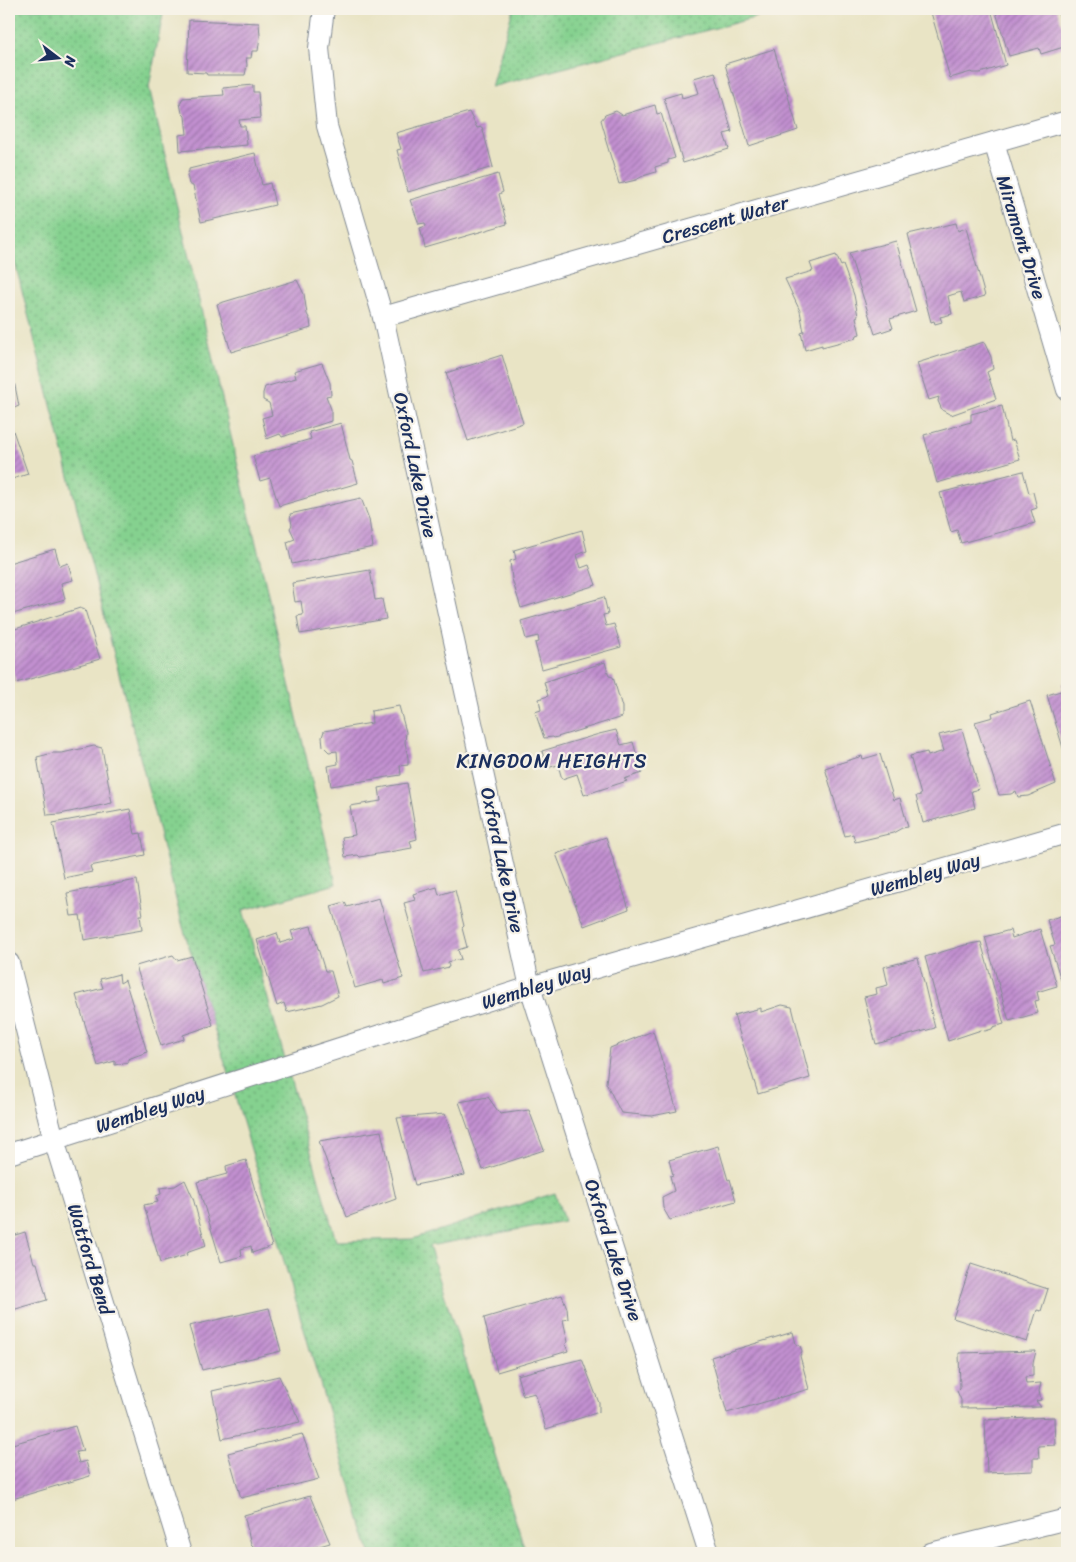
<svg xmlns="http://www.w3.org/2000/svg" width="1076" height="1562" font-family="Sriracha,sans-serif">
<style>
.grass{fill:url(#grass-dots);stroke:#508076}
.building{fill:url(#building-hatch)}
.lines{fill:none;stroke-linecap:round;stroke-linejoin:round}
.minor-casing{stroke:#828a92;stroke-width:22}
.minor{stroke:#fff;stroke-width:20}
.labels{text-anchor:middle;stroke-width:4.5;stroke-linejoin:round;paint-order:stroke}
.street-label{font-size:19px;fill:#1b2f5e;stroke:#f7f3e8}
.neighbourhood-label{font-size:20px;letter-spacing:1px;fill:#1b2f5e;stroke:#f7f3e8}
</style>
<defs>
<pattern id="grass-dots" width="8" height="8" patternUnits="userSpaceOnUse" patternTransform="scale(1.25)"><rect width="8" height="8" fill="#85d18f"/><path d="M2 2h.1M6 6h.1" fill="none" stroke="#6caa78" stroke-width="1.8" stroke-linecap="round"/></pattern>
<pattern id="building-hatch" width="6" height="6" patternUnits="userSpaceOnUse" patternTransform="scale(1.25)"><rect width="6" height="6" fill="#c290d0"/><path d="M-1 1l2-2M0 6l6-6M5 7l2-2" fill="none" stroke="#9d76ac"/></pattern>
</defs>
<rect width="100%" height="100%" fill="#f7f3e8"/>
<filter id="ink" filterUnits="userSpaceOnUse"><feTurbulence type="fractalNoise" baseFrequency=".02" numOctaves="2"/><feDisplacementMap in="SourceGraphic" scale="10" xChannelSelector="R" yChannelSelector="G"/><feConvolveMatrix kernelMatrix="1 2 1 2 8 2 1 2 1" color-interpolation-filters="sRGB"/></filter>
<filter id="wash" filterUnits="userSpaceOnUse"><feTurbulence type="fractalNoise" baseFrequency=".0096" numOctaves="4" result="noise"/><feDisplacementMap in="SourceGraphic" scale="20" xChannelSelector="R" yChannelSelector="G"/><feGaussianBlur stdDeviation="1.12" result="paint"/><feColorMatrix in="noise" values="0 0 0 0 0 0 0 0 0 0 0 0 0 0 0 0 0 1.4 0 .05"/><feComposite in="paint" operator="in"/></filter>
<g filter="url(#wash)">
<rect width="100%" height="100%" fill="#e9e4c5"/>
<g class="grass">
<polygon points="9,9 164,9 149,87 336,884 243,910 336,1241 412,1239 555,1193 564,1221 429,1246 526,1553 370,1553 240,1112 183,927 9,239"/>
<polygon points="513,9 788,9 491,87"/>
</g>
<g id="blocks">
<g class="building">
<polygon points="930,9 991,9 1006,65 980,73 972,73 971,72 950,78"/>
<polygon points="995,9 1057,9 1067,41 1067,46 1041,54 1039,48 1009,56"/>
<polygon points="189,20 259,23 260,36 258,51 252,51 251,58 246,58 247,65 245,75 207,75 206,73 187,72"/>
<polygon points="774,49 798,130 749,146 725,64"/>
<polygon points="715,72 732,132 724,134 729,149 683,163 664,98 681,93 682,98 699,93 694,78"/>
<polygon points="253,85 253,92 258,92 260,118 239,120 240,126 245,126 247,145 180,151 179,135 187,134 185,116 182,113 180,103 183,98 224,95 223,88"/>
<polygon points="655,105 657,114 661,113 675,158 668,160 668,163 655,167 656,172 643,176 636,180 619,184 605,138 606,137 601,120 605,115 616,111 622,115"/>
<polygon points="469,112 477,128 482,127 493,167 408,192 397,150 401,149 396,133"/>
<polygon points="255,153 262,185 270,183 275,205 201,222 193,186 189,184 187,175 189,171 189,169"/>
<polygon points="498,174 503,192 499,194 507,224 425,248 420,228 426,226 425,223 419,224 410,200"/>
<polygon points="956,223 958,231 966,228 985,296 964,302 961,292 948,296 952,314 940,317 942,322 935,324 934,321 931,322 908,234"/>
<polygon points="896,241 916,311 890,319 893,328 875,334 849,253"/>
<polygon points="836,255 841,266 843,265 854,295 858,316 856,317 860,334 857,335 856,338 822,347 822,345 805,350 801,333 804,332 800,311 785,279 813,271 810,263"/>
<polygon points="297,280 304,294 307,314 310,320 311,328 231,352 217,304"/>
<polygon points="984,342 991,357 993,369 987,372 996,399 951,415 942,410 938,401 939,397 929,400 917,363"/>
<polygon points="502,355 523,423 468,441 446,373"/>
<polygon points="9,356 19,406 9,410"/>
<polygon points="322,363 330,383 331,395 326,396 331,409 331,421 282,437 280,434 267,439 262,418 272,415 269,403 263,400 263,393 265,387 296,378 294,371"/>
<polygon points="1002,406 1010,441 1014,440 1020,459 937,483 924,435 971,422 971,414"/>
<polygon points="341,423 350,460 352,461 358,483 279,506 270,478 260,481 253,456 311,439 309,432"/>
<polygon points="9,425 11,425 28,474 9,480"/>
<polygon points="1023,471 1029,493 1033,492 1037,508 1031,510 1035,523 961,543 957,530 951,532 940,493"/>
<polygon points="361,498 369,519 373,547 292,564 287,542 295,539 290,528 292,525 290,514"/>
<polygon points="582,530 587,551 577,555 581,568 589,565 596,585 521,608 512,579 510,561 516,559 514,550"/>
<polygon points="55,549 60,566 68,563 73,580 61,583 65,599 9,615 9,563"/>
<polygon points="370,570 375,600 382,599 386,619 300,634 297,616 303,615 301,601 295,602 292,583"/>
<polygon points="604,597 608,614 603,615 606,626 614,624 621,647 542,669 535,643 539,642 538,636 526,639 521,621"/>
<polygon points="80,608 85,610 100,659 16,683 9,659 10,652 9,631"/>
<polygon points="605,662 609,676 613,677 622,707 622,717 554,738 553,737 544,738 535,712 541,710 539,699 548,696 544,682"/>
<polygon points="1067,682 1067,761 1047,695 1064,690 1062,684"/>
<polygon points="1030,701 1056,784 1028,796 1018,797 1016,791 1011,794 999,795 975,722 993,717 992,713"/>
<polygon points="399,706 406,732 405,742 408,758 408,765 400,766 401,775 331,786 328,766 338,764 337,751 329,752 323,746 322,737 324,731 372,723 371,711"/>
<polygon points="962,729 979,789 971,791 975,808 923,823 916,796 921,795 910,756 927,752 928,756 944,751 939,735"/>
<polygon points="616,730 621,745 633,742 642,773 624,779 627,781 584,795 577,774 562,779 558,765 547,768 542,751 599,734"/>
<polygon points="94,746 102,748 112,803 60,814 47,815 37,757 53,753 62,753"/>
<polygon points="880,754 894,800 900,798 908,827 902,828 893,833 855,842 853,834 845,836 825,768 862,756 863,759"/>
<polygon points="407,783 417,839 410,841 412,848 360,857 358,855 345,857 342,837 355,835 350,806 381,801 379,788"/>
<polygon points="130,809 135,834 141,833 145,855 90,866 92,872 64,878 53,823"/>
<polygon points="606,837 629,909 584,926 556,854"/>
<polygon points="137,880 143,915 140,915 142,930 84,940 80,915 71,916 67,893"/>
<polygon points="437,887 439,895 455,890 464,926 462,928 467,947 458,950 461,959 448,962 449,967 424,973 404,903 415,900 413,894"/>
<polygon points="379,898 403,978 384,984 383,980 355,988 331,906 345,902 347,907"/>
<polygon points="1067,914 1067,991 1065,992 1050,946 1055,945 1047,920"/>
<polygon points="311,926 325,971 331,971 338,996 322,1004 287,1012 284,1003 277,1006 257,940 277,933 280,943 294,939 291,931"/>
<polygon points="1040,929 1057,986 1037,992 1039,1000 1035,1001 1038,1013 1009,1021 985,937 1010,930 1012,938"/>
<polygon points="981,942 1004,1024 993,1027 992,1029 985,1031 981,1030 948,1041 925,957 965,945"/>
<polygon points="173,955 177,960 192,956 213,1025 183,1035 184,1039 161,1046 136,966"/>
<polygon points="918,958 935,1028 876,1044 864,997 877,994 876,988 888,985 884,967"/>
<polygon points="119,974 120,983 125,980 147,1052 128,1059 128,1062 115,1065 115,1061 98,1066 76,995 103,988 100,979"/>
<polygon points="782,1005 792,1007 810,1078 758,1094 734,1015 761,1008 761,1012"/>
<polygon points="653,1031 677,1111 652,1116 621,1113 606,1083 610,1048"/>
<polygon points="488,1097 500,1114 529,1110 544,1150 483,1170 459,1102"/>
<polygon points="445,1114 465,1175 415,1185 397,1118"/>
<polygon points="381,1131 396,1199 347,1217 319,1141"/>
<polygon points="718,1146 728,1180 730,1179 736,1201 670,1220 663,1208 662,1197 674,1191 670,1176 673,1175 669,1160"/>
<polygon points="246,1160 272,1246 252,1253 251,1246 241,1249 242,1256 221,1262 197,1182 227,1174 226,1166"/>
<polygon points="185,1180 193,1198 206,1246 186,1253 187,1255 160,1263 144,1205 158,1202 156,1196 161,1194 160,1188 175,1186"/>
<polygon points="25,1232 34,1263 37,1263 47,1300 9,1311 9,1237"/>
<polygon points="971,1264 1048,1289 1041,1311 1037,1310 1027,1342 953,1318"/>
<polygon points="562,1295 567,1308 568,1319 563,1320 568,1342 565,1344 568,1351 497,1372 484,1318"/>
<polygon points="269,1308 281,1351 202,1370 189,1326"/>
<polygon points="793,1332 796,1344 800,1346 802,1351 800,1356 809,1389 727,1413 711,1357"/>
<polygon points="1036,1351 1033,1363 1033,1376 1025,1377 1026,1384 1041,1383 1039,1391 1041,1400 1036,1401 1041,1407 961,1408 961,1400 957,1391 960,1388 959,1353"/>
<polygon points="582,1359 599,1403 599,1412 546,1429 535,1393 523,1396 517,1375"/>
<polygon points="279,1376 300,1422 222,1439 212,1391"/>
<polygon points="1054,1417 1055,1445 1038,1446 1039,1458 1033,1458 1033,1471 987,1473 985,1420"/>
<polygon points="75,1426 83,1451 76,1452 79,1463 86,1461 90,1476 9,1500 9,1445"/>
<polygon points="302,1434 319,1479 241,1498 228,1453"/>
<polygon points="310,1496 330,1543 295,1553 260,1553 251,1544 244,1515"/>
</g>
</g>
</g>
<g filter="url(#ink)">
<use href="#blocks" fill-opacity="0" stroke="#828a92" stroke-width="1"/>
<g class="lines">
<g class="minor-casing">
<g id="minor">
<polyline points="324,9 319,48 327,126 383,317 530,987 709,1553"/>
<polyline points="994,142 1067,390"/>
<polyline points="383,317 1067,121"/>
<polyline points="9,963 54,1140 181,1553"/>
<polyline points="9,1154 530,987 1067,833"/>
<polyline points="931,1553 1067,1519"/>
</g>
</g>
<use href="#minor" class="minor"/>
</g>
</g>
<g class="labels">
<g class="street-label">
<text transform="translate(725 219) rotate(-16)" y="7">Crescent Water</text>
<text transform="translate(1022 237) rotate(73)" y="7">Miramont Drive</text>
<text transform="translate(416 465) rotate(78)" y="7">Oxford Lake Drive</text>
<text transform="translate(503 860) rotate(78)" y="7">Oxford Lake Drive</text>
<text transform="translate(925 874) rotate(-16)" y="7">Wembley Way</text>
<text transform="translate(536 986) rotate(-17)" y="7">Wembley Way</text>
<text transform="translate(150 1109) rotate(-18)" y="7">Wembley Way</text>
<text transform="translate(614 1250) rotate(72)" y="7">Oxford Lake Drive</text>
<text transform="translate(91 1259) rotate(73)" y="7">Watford Bend</text>
</g>
<g class="neighbourhood-label">
<text x="552" y="768">KINGDOM HEIGHTS</text>
</g>
</g>
<rect width="1076" height="1562" fill="none" stroke="#f7f3e8" stroke-width="30"/>
<g transform="translate(58 58) rotate(106)" stroke="#f7f3e8" stroke-width="4" paint-order="stroke">
<path d="M0-4L9 19L0 12L-9 19Z" fill="#1b2f5e"/>
<text y="-8" font-size="14" font-weight="bold" text-anchor="middle" fill="#1b2f5e">N</text>
</g>
</svg>
